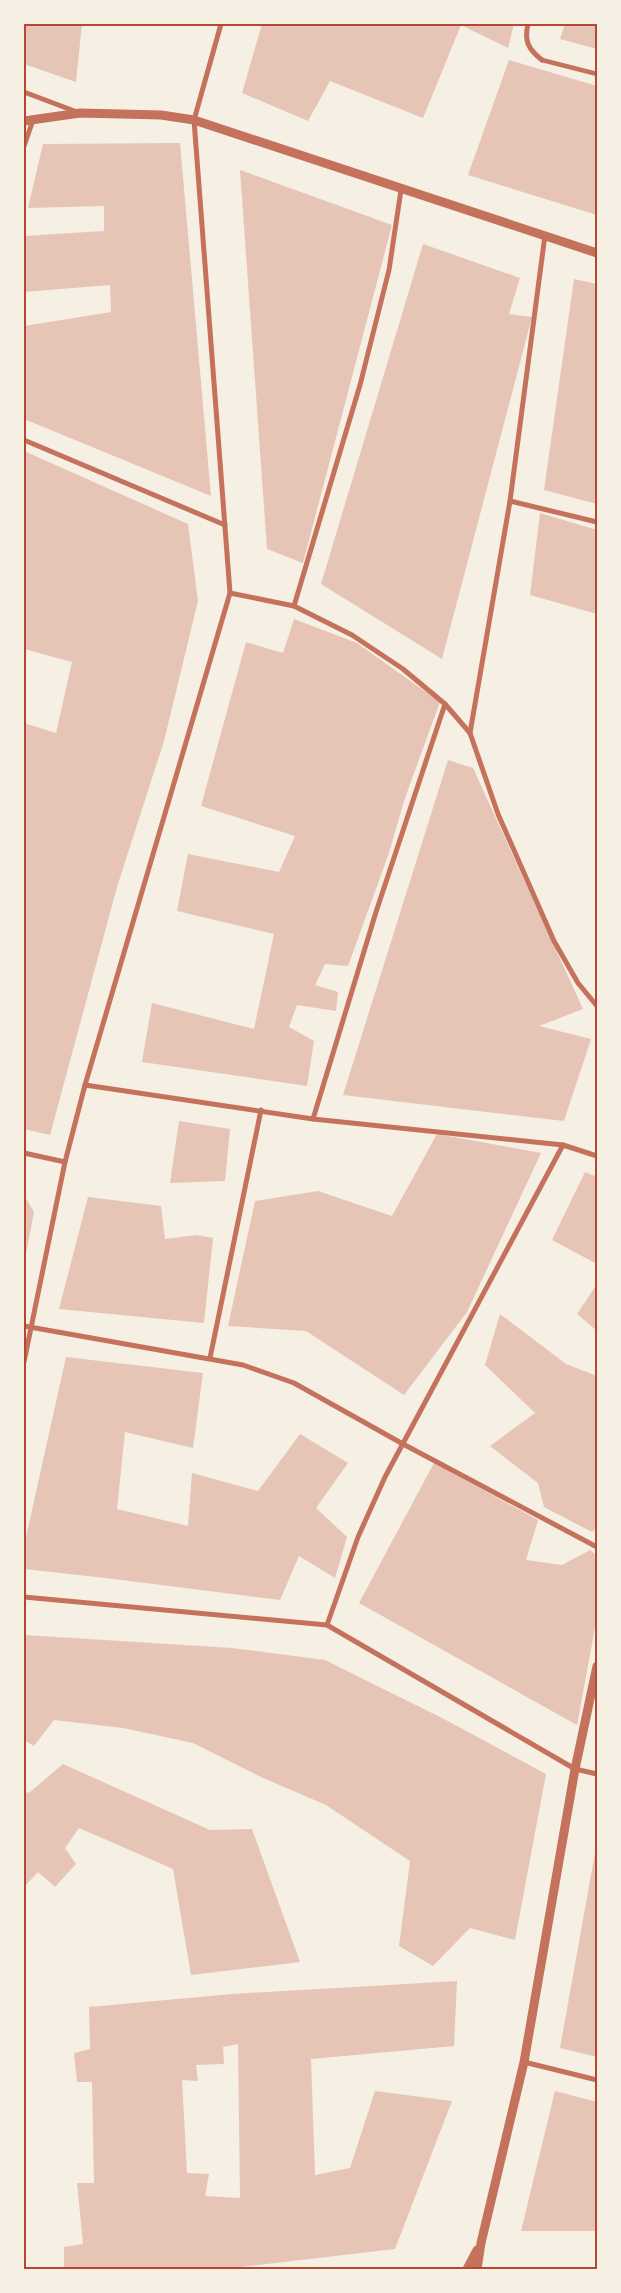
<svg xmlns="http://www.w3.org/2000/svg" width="621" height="2293" font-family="'Asap Condensed',sans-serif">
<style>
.building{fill:#e6c5b7;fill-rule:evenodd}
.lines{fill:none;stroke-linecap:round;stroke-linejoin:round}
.pedestrian{stroke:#c5725c;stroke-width:4.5}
.minor{stroke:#c5725c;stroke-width:5}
.tertiary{stroke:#c5725c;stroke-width:9}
.neatline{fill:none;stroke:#b5482f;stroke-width:2}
</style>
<rect width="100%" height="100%" fill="#f6efe4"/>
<g class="building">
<polygon points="24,24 82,24 76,82 24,64"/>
<polygon points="262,24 514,24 508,48 461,25 423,118 330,81 308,121 242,93"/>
<polygon points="565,24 597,24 597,49 560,39"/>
<polygon points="509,60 597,86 597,215 468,175"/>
<polygon points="180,143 211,496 24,419 24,326 111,312 110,285 24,292 24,236 104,231 104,206 28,208 43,144"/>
<polygon points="240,170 392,225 303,563 267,549"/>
<polygon points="423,244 520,278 509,314 532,317 442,659 321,584"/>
<polygon points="574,279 597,284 597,504 544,490"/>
<polygon points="24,451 188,524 198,601 164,741 117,887 50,1135 24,1129 24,723 56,733 72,662 24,649"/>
<polygon points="540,513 597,530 597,614 530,595"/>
<polygon points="294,619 357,643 440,702 405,798 389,853 348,966 325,964 315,985 338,992 336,1011 297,1005 289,1027 314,1041 307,1086 142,1062 152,1003 254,1029 274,934 177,911 188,854 279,872 295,836 201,806 246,642 283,653"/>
<polygon points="448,760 473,768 583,1009 539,1026 591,1039 564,1121 343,1095"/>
<polygon points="179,1121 230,1129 225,1181 170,1183"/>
<polygon points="437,1134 541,1153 467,1312 404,1395 306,1331 228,1326 255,1201 318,1191 392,1216"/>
<polygon points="585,1172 597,1177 597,1264 552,1240"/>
<polygon points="24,1195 34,1212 25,1259 24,1259"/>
<polygon points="88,1197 161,1206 165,1239 197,1235 213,1238 204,1323 59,1309"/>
<polygon points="597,1284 597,1331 577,1314"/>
<polygon points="500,1314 566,1364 597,1376 597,1527 592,1532 544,1507 538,1483 490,1446 535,1413 485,1365"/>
<polygon points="66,1357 203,1373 193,1448 125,1432 117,1509 188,1526 192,1473 258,1491 300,1434 348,1463 316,1508 347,1537 335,1578 299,1556 280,1600 106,1578 24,1569 24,1546"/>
<polygon points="434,1463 538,1520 526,1560 562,1565 590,1550 597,1556 597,1617 577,1725 359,1603"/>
<polygon points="24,1635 232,1648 325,1660 444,1719 546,1774 515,1940 470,1928 433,1966 399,1946 410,1861 326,1805 263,1778 193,1743 123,1728 54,1720 34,1746 24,1740"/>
<polygon points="63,1764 210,1830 252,1829 300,1962 191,1975 173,1869 79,1828 65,1848 76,1864 55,1887 38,1872 24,1887 24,1791 29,1793"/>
<polygon points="596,1847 597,1847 597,2057 560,2048"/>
<path d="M 457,1981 L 454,2046 L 311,2059 L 315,2175 L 350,2168 L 375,2091 L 452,2101 L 395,2249 L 241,2267 L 64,2269 L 64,2247 L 83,2244 L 77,2183 L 94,2183 L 92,2082 L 77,2082 L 74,2053 L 90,2049 L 89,2007 L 232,1994 ZM 238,2044 L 240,2198 L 205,2196 L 209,2174 L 187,2173 L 182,2080 L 198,2081 L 196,2065 L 224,2064 L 223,2047 Z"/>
<polygon points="555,2091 597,2102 597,2231 521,2231"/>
</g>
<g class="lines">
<polyline class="pedestrian" points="542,60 597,74"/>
<g class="minor">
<path d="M 528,24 C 524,41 528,49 542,60"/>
<polyline points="24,92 77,112"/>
<polyline points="24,146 33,120"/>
<polyline points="24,440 225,525"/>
<polyline points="510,501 597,522"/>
<polyline points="230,593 294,606 352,635 403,669 445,704 470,733 498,814 554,941 578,983 597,1006"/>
<polyline points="294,606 360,385 389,270 401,190"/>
<polyline points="470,733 510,501 545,235"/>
<polyline points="85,1085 313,1119 563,1145 597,1156"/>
<polyline points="313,1119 376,912 445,704"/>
<polyline points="24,1153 65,1162"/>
<polyline points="24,1326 243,1365 294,1383 403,1444 597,1547"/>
<polyline points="210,1358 261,1110"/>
<polyline points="24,1362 65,1162 85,1085 230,593 194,120 221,24"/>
<polyline points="24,1597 327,1625 575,1769 597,1774"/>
<polyline points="327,1625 358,1537 385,1477 563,1145"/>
<polyline points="524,2062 597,2080"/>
</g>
<g class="tertiary">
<polyline points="24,121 80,113 161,115 194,120 597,253"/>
<polyline points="467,2269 477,2250"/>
<polyline points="477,2269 481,2243 524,2062 575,1769 597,1666"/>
</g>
</g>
<rect width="621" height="2293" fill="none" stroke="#f6efe4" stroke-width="50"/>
<rect x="25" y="25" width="571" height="2243" class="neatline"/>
</svg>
